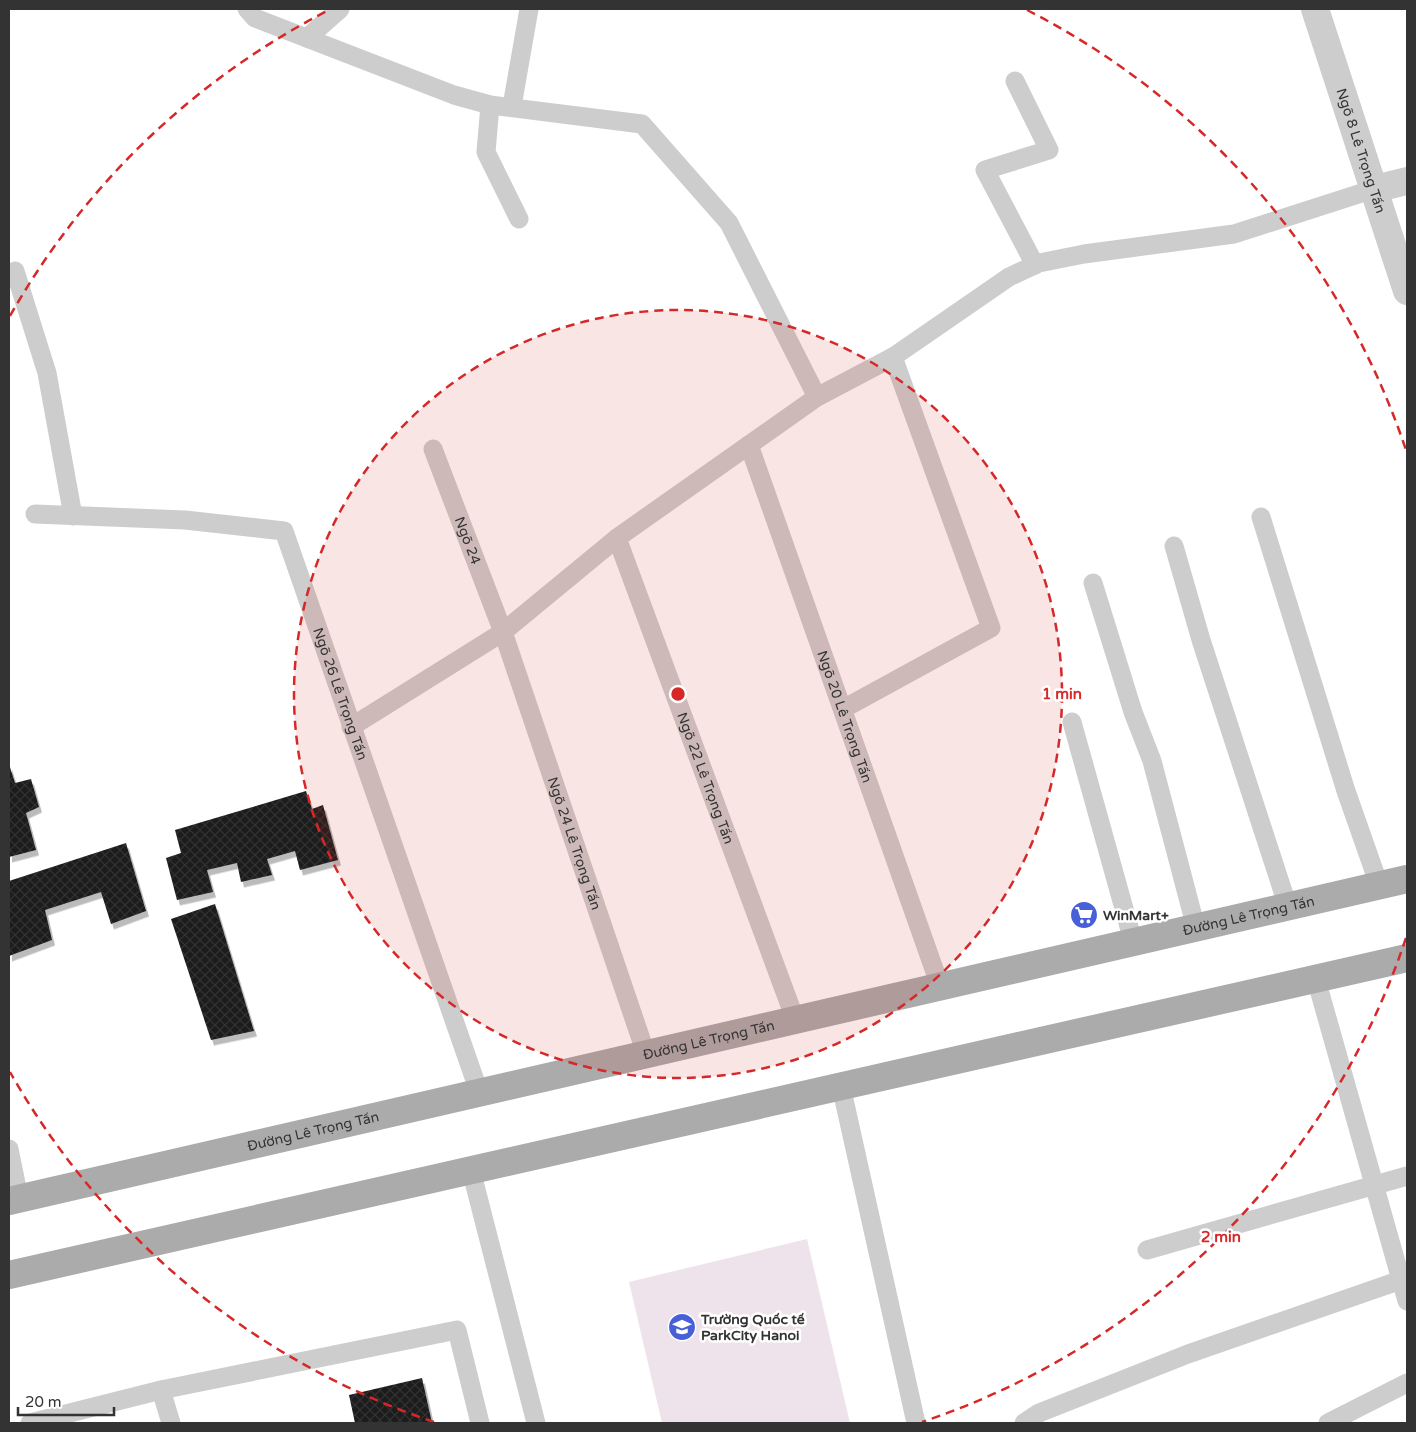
<svg xmlns="http://www.w3.org/2000/svg" width="1416" height="1432" font-family="'Varela Round',sans-serif">
<style>
.pitch{fill:#eee3ea}
.building{fill:url(#building-cross-hatch);filter:url(#shadow)}
.lines{fill:none;stroke-linecap:round;stroke-linejoin:round}
.lane{stroke:#cdcdcd;stroke-width:19}
.street{stroke:#cdcdcd;stroke-width:28}
.primary{stroke:#ababab;stroke-width:28}
.ring{fill:none;stroke:#d62828;stroke-width:2.5;stroke-dasharray:9 6}
.labels{text-anchor:middle;stroke-width:5;stroke-linejoin:round;paint-order:stroke}
.street-label{font-size:14px;fill:#333;stroke:#fff}
.poi-label{font-size:14px;font-weight:bold;fill:#333;stroke:#fff;text-anchor:start}
.centre{fill:#d62828;stroke:#fff;stroke-width:2.5}
.ring-label{font-size:15px;text-anchor:middle;font-weight:bold;fill:#d62828;stroke:#fff;stroke-width:5;stroke-linejoin:round;paint-order:stroke}
</style>
<defs>
<pattern id="building-cross-hatch" width="8" height="8" patternUnits="userSpaceOnUse" patternTransform="scale(1.25)"><rect width="8" height="8" fill="#1a1a1a"/><path d="M0 0l8 8M0 8l8-8" fill="none" stroke="#333"/></pattern>
<filter id="shadow"><feDropShadow dx="3" dy="5.5" stdDeviation="0" flood-color="#0004"/></filter>
</defs>
<rect width="100%" height="100%" fill="#fff"/>
<polygon class="pitch" points="807,1239 850,1423 662,1423 629,1282"/>
<g class="building">
<polygon points="9,764 15,783 31,779 39,807 26,813 36,850 9,857"/>
<polygon points="306,791 312,809 323,805 338,860 300,870 295,851 267,859 272,875 241,882 237,863 207,870 213,892 177,900 166,858 181,853 175,830"/>
<polygon points="126,843 146,911 111,924 101,892 45,910 52,940 9,956 9,881"/>
<polygon points="215,904 254,1031 211,1040 171,919"/>
<polygon points="422,1378 432,1423 355,1423 349,1395"/>
</g>
<g class="lines">
<g class="lane">
<polyline points="247,9 255,18 454,95 490,105 642,124 729,223 817,397"/>
<polyline points="307,38 340,9"/>
<polyline points="1015,81 1049,150 985,170 1035,265"/>
<polyline points="490,105 486,152 519,219"/>
<polyline points="512,106 529,9"/>
<polyline points="15,271 47,373 73,516"/>
<path id="s1" d="M 749,445 L 940,986"/>
<path id="s2" d="M 433,449 L 503,632 L 646,1054"/>
<path id="s3" d="M 35,514 L 185,520 L 284,531 L 479,1092"/>
<polyline points="1261,517 1346,791 1379,885"/>
<path id="s4" d="M 617,538 L 795,1019"/>
<polyline points="1174,546 1201,640 1288,907"/>
<polyline points="1093,583 1133,712 1152,761 1196,928"/>
<polyline points="843,709 991,628 893,357"/>
<polyline points="1072,722 1133,941"/>
<polyline points="351,727 503,632 617,538 817,397 893,357 1009,277 1039,263 1084,254 1234,234 1374,189"/>
<polyline points="1316,979 1407,1301"/>
<polyline points="841,1086 916,1423"/>
<polyline points="9,1149 19,1198"/>
<polyline points="471,1170 536,1423"/>
<polyline points="1147,1250 1407,1176"/>
<polyline points="161,1390 171,1423"/>
<polyline points="30,1423 161,1390 457,1330 480,1423"/>
<polyline points="1024,1423 1039,1413 1188,1354 1401,1280"/>
<polyline points="1328,1423 1407,1383"/>
</g>
<g class="street">
<path id="s5" d="M 1315,9 L 1407,291"/>
<polyline points="1374,189 1407,181"/>
</g>
<g class="primary">
<path id="s6" d="M 9,1201 L 1407,879"/>
<polyline points="9,1275 1407,958"/>
</g>
</g>
<circle cx="678" cy="694" r="384" fill="#d62828" fill-opacity=".12"/>
<g class="ring">
<circle cx="678" cy="694" r="384"/>
<path d="M1406 938A768 768 0 0 1 922 1422M434 1422A768 768 0 0 1 10 1072M10 316A768 768 0 0 1 329 10M1027 10A768 768 0 0 1 1406 450"/>
</g>
<defs>
<g id="supermarket-disc" transform="scale(1.4375)"><circle r="9.5" fill="#4760d8" stroke="#fff"/><path d="M-6-5.5h2.5l.6 2H6L4.5 2H-2.5L-4.4-4H-6ZM-1.5 3.2a1.3 1.3 0 1 0 .1 0ZM3 3.2a1.3 1.3 0 1 0 .1 0Z" fill="#fff"/></g>
<g id="school-disc" transform="scale(1.4375)"><circle r="9.5" fill="#4760d8" stroke="#fff"/><path d="M0-5L7-2L0 1L-7-2ZM-4 1L0 2.5L4 1V4Q0 6-4 4Z" fill="#fff"/></g>
</defs>
<g fill-rule="evenodd">
<use href="#supermarket-disc" x="1084" y="915"/>
<use href="#school-disc" x="682" y="1327"/>
</g>
<g class="labels">
<g class="street-label">
<text dy="5" stroke="none"><textPath href="#s5" startOffset="149">Ngõ 8 Lê Trọng Tấn</textPath></text>
<text dy="5" stroke="none"><textPath href="#s2" startOffset="98">Ngõ 24</textPath></text>
<text dy="5" stroke="none"><textPath href="#s3" startOffset="422">Ngõ 26 Lê Trọng Tấn</textPath></text>
<text dy="5" stroke="none"><textPath href="#s1" startOffset="288">Ngõ 20 Lê Trọng Tấn</textPath></text>
<text dy="5" stroke="none"><textPath href="#s4" startOffset="256">Ngõ 22 Lê Trọng Tấn</textPath></text>
<text dy="5" stroke="none"><textPath href="#s2" startOffset="419">Ngõ 24 Lê Trọng Tấn</textPath></text>
<text dy="5" stroke="none"><textPath href="#s6" startOffset="1272">Đường Lê Trọng Tấn</textPath></text>
<text dy="5" stroke="none"><textPath href="#s6" startOffset="718">Đường Lê Trọng Tấn</textPath></text>
<text dy="5" stroke="none"><textPath href="#s6" startOffset="312">Đường Lê Trọng Tấn</textPath></text>
</g>
<g class="poi-label">
<text x="1103" y="920">WinMart+</text>
<text x="701" y="1324">Trường Quốc tế<tspan x="701" dy="16">ParkCity Hanoi</tspan></text>
</g>
</g>
<circle cx="678" cy="694" r="8" class="centre"/>
<g class="ring-label">
<text x="1062" y="699">1 min</text>
<text x="1221" y="1242">2 min</text>
</g>
<rect width="1416" height="1432" fill="none" stroke="#333333" stroke-width="20"/>
<path d="M18 1407v8h96v-8" fill="none" stroke="#333333" stroke-width="2.5"/>
<text x="25" y="1407" font-size="15" fill="#333333" stroke="#ffffff" stroke-width="4" paint-order="stroke">20 m</text>
</svg>
